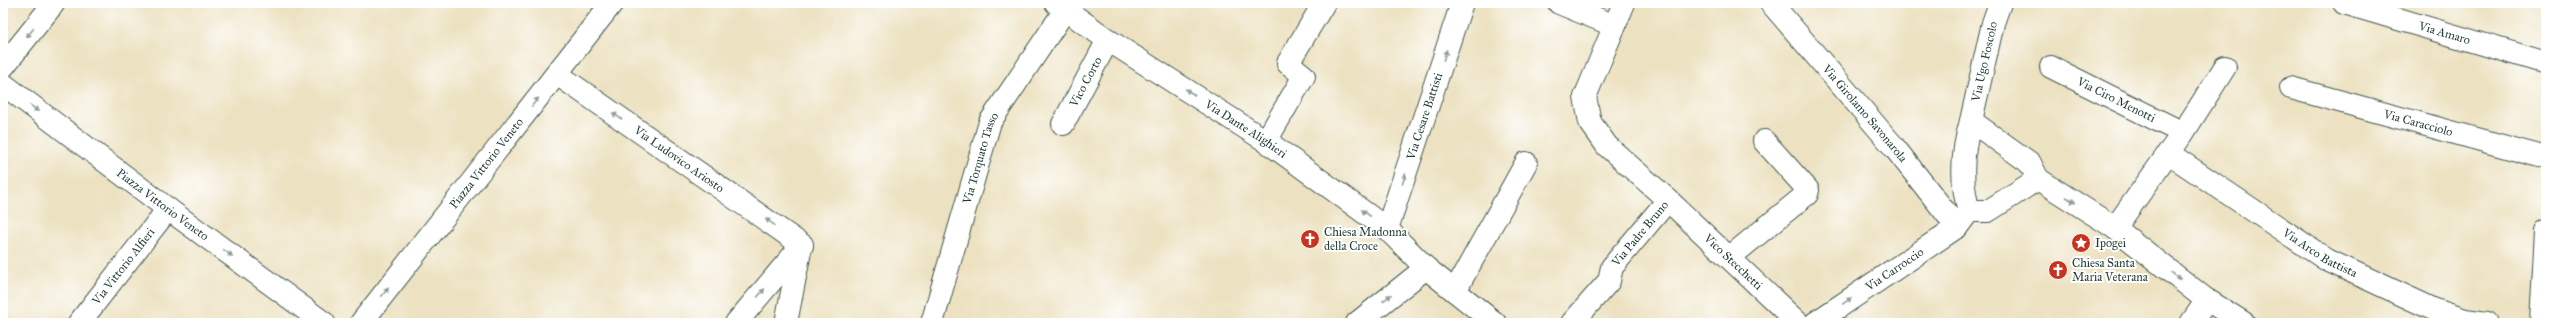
<svg xmlns="http://www.w3.org/2000/svg" width="2549" height="326" font-family="'IM FELL Great Primer',serif">
<style>
.lines{fill:none;stroke-linecap:round;stroke-linejoin:round}
.pedestrian-casing{stroke:#3e5649;stroke-width:24}
.minor-casing{stroke:#3e5649;stroke-width:24}
.pedestrian{stroke:#fff;stroke-width:22}
.minor{stroke:#fff;stroke-width:22}
.oneway{fill:#8f9e9a}
.labels{text-anchor:middle;stroke-width:4;stroke-linejoin:round;paint-order:stroke}
.street-label{font-size:12px;fill:#1f3d34;stroke:#fff}
.poi-label{font-size:12px;fill:#1f3d34;stroke:#fff;text-anchor:start}
</style>
<rect width="100%" height="100%" fill="#fff"/>
<filter id="ink" filterUnits="userSpaceOnUse"><feTurbulence type="fractalNoise" baseFrequency=".025" numOctaves="2"/><feDisplacementMap in="SourceGraphic" scale="8" xChannelSelector="R" yChannelSelector="G"/><feConvolveMatrix kernelMatrix="1 2 1 2 8 2 1 2 1" color-interpolation-filters="sRGB"/></filter>
<filter id="wash" filterUnits="userSpaceOnUse"><feTurbulence type="fractalNoise" baseFrequency=".012" numOctaves="4" result="noise"/><feDisplacementMap in="SourceGraphic" scale="16" xChannelSelector="R" yChannelSelector="G"/><feGaussianBlur stdDeviation="0.9" result="paint"/><feColorMatrix in="noise" values="0 0 0 0 0 0 0 0 0 0 0 0 0 0 0 0 0 1.4 0 .05"/><feComposite in="paint" operator="in"/></filter>
<g filter="url(#wash)">
<rect width="100%" height="100%" fill="#ece1c0"/>
</g>
<g filter="url(#ink)">
<g class="lines">
<g class="pedestrian-casing">
<g id="pedestrian">
<polyline points="1559,3 1615,26"/>
<path id="s1" d="M 2344,3 L 2546,63"/>
<path id="s2" d="M 2051,67 L 2183,133"/>
<path id="s3" d="M 2291,88 L 2546,158"/>
<polyline points="1266,141 1304,76 1288,63"/>
<path id="s4" d="M 2168,153 L 2327,260 L 2435,310 L 2465,320 L 2487,323"/>
<path id="s5" d="M 1668,200 L 1798,323"/>
<path id="s6" d="M 932,323 L 990,122 L 1065,10"/>
<path id="s7" d="M 1572,323 L 1609,281 L 1612,267 L 1668,200 L 1607,146 L 1590,122 L 1585,97 L 1624,3"/>
<polyline points="2191,323 2207,300"/>
<polyline points="2541,323 2546,230"/>
</g>
</g>
<g class="minor-casing">
<g id="minor">
<path id="s8" d="M 1056,3 L 1108,40 L 1266,141 L 1387,229 L 1426,268 L 1495,323"/>
<path id="s9" d="M 1771,3 L 1894,147 L 1957,227"/>
<polyline points="1288,63 1324,3"/>
<polyline points="3,67 54,3"/>
<path id="s10" d="M 557,74 L 802,245"/>
<path id="s11" d="M 3,84 L 168,209 L 324,323"/>
<path d="M 1971,121 L 2030,163 L 2038,179 L 1988,211 L 1969,211 C 1960,181 1962,151 1971,121 Z"/>
<path id="s12" d="M 1971,121 L 1993,23 L 2000,3"/>
<path id="s13" d="M 1063,124 L 1108,40"/>
<polyline points="2038,179 2115,228 2204,298 2244,323"/>
<polyline points="2115,228 2183,133 2225,67"/>
<path id="s14" d="M 1387,229 L 1462,3"/>
<polyline points="1730,257 1807,194 1808,190 1764,141"/>
<polyline points="1455,291 1526,163"/>
<path id="s15" d="M 79,323 L 168,209"/>
<path id="s16" d="M 361,323 L 612,3"/>
<polyline points="736,323 802,245"/>
<polyline points="786,323 801,246"/>
<polyline points="1357,323 1426,268"/>
<path id="s17" d="M 1815,323 L 1957,227 L 1966,215"/>
</g>
</g>
<use href="#pedestrian" class="pedestrian"/>
<use href="#minor" class="minor"/>
</g>
<defs><path id="oneway-solid" d="M-6-.8H1V-3.2L6.5 0L1 3.2V.8H-6Z"/></defs>
<g class="oneway">
<use href="#oneway-solid" transform="translate(30 33) rotate(129)"/>
<use href="#oneway-solid" transform="translate(1445 55) rotate(-72)"/>
<use href="#oneway-solid" transform="translate(1190 92) rotate(-147)"/>
<use href="#oneway-solid" transform="translate(535 102) rotate(-52)"/>
<use href="#oneway-solid" transform="translate(34 108) rotate(37)"/>
<use href="#oneway-solid" transform="translate(617 116) rotate(-145)"/>
<use href="#oneway-solid" transform="translate(1404 179) rotate(-72)"/>
<use href="#oneway-solid" transform="translate(2071 200) rotate(33)"/>
<use href="#oneway-solid" transform="translate(1366 213) rotate(-144)"/>
<use href="#oneway-solid" transform="translate(770 222) rotate(-145)"/>
<use href="#oneway-solid" transform="translate(228 253) rotate(36)"/>
<use href="#oneway-solid" transform="translate(2176 276) rotate(38)"/>
<use href="#oneway-solid" transform="translate(385 292) rotate(-52)"/>
<use href="#oneway-solid" transform="translate(761 293) rotate(-50)"/>
<use href="#oneway-solid" transform="translate(1387 298) rotate(-38)"/>
<use href="#oneway-solid" transform="translate(1847 301) rotate(-34)"/>
</g>
</g>
<defs>
<g id="church-disc" transform="scale(1)"><circle r="9.5" fill="#c8321e" stroke="#fff"/><path d="M-1.2-6h2.4v3.5h3.3v2.4h-3.3V6h-2.4V-.1h-3.3v-2.4h3.3Z" fill="#fff"/></g>
<g id="sight-disc" transform="scale(1)"><circle r="9.5" fill="#c8321e" stroke="#fff"/><path d="M0-6L1.8-2.2L6-1.7L2.9 1.2L3.7 5.4L0 3.3L-3.7 5.4L-2.9 1.2L-6-1.7L-1.8-2.2Z" fill="#fff"/></g>
</defs>
<g fill-rule="evenodd">
<use href="#church-disc" x="1310" y="239"/>
<use href="#sight-disc" x="2081" y="243"/>
<use href="#church-disc" x="2058" y="270"/>
</g>
<g class="labels">
<g class="street-label">
<text dy="4" stroke="none"><textPath href="#s1" startOffset="105">Via Amaro</textPath></text>
<text dy="4" stroke="none"><textPath href="#s12" startOffset="61">Via Ugo Foscolo</textPath></text>
<text dy="4" stroke="none"><textPath href="#s13" startOffset="48">Vico Corto</textPath></text>
<text dy="4" stroke="none"><textPath href="#s2" startOffset="73">Via Ciro Menotti</textPath></text>
<text dy="4" stroke="none"><textPath href="#s9" startOffset="145">Via Girolamo Savonarola</textPath></text>
<text dy="4" stroke="none"><textPath href="#s14" startOffset="119">Via Cesare Battisti</textPath></text>
<text dy="4" stroke="none"><textPath href="#s3" startOffset="132">Via Caracciolo</textPath></text>
<text dy="4" stroke="none"><textPath href="#s8" startOffset="228">Via Dante Alighieri</textPath></text>
<text dy="4" stroke="none"><textPath href="#s6" startOffset="172">Via Torquato Tasso</textPath></text>
<text dy="4" stroke="none"><textPath href="#s10" startOffset="149">Via Ludovico Ariosto</textPath></text>
<text dy="4" stroke="none"><textPath href="#s16" startOffset="203">Piazza Vittorio Veneto</textPath></text>
<text dy="4" stroke="none"><textPath href="#s11" startOffset="200">Piazza Vittorio Veneto</textPath></text>
<text dy="4" stroke="none"><textPath href="#s7" startOffset="114">Via Padre Bruno</textPath></text>
<text dy="4" stroke="none"><textPath href="#s4" startOffset="182">Via Arco Battista</textPath></text>
<text dy="4" stroke="none"><textPath href="#s5" startOffset="90">Vico Stecchetti</textPath></text>
<text dy="4" stroke="none"><textPath href="#s15" startOffset="72">Via Vittorio Alfieri</textPath></text>
<text dy="4" stroke="none"><textPath href="#s17" startOffset="96">Via Carroccio</textPath></text>
</g>
<g class="poi-label">
<text x="1324" y="236">Chiesa Madonna<tspan x="1324" dy="14">della Croce</tspan></text>
<text x="2095" y="247">Ipogei</text>
<text x="2072" y="267">Chiesa Santa<tspan x="2072" dy="14">Maria Veterana</tspan></text>
</g>
</g>
<rect width="2549" height="326" fill="none" stroke="#fff" stroke-width="16"/>
</svg>
